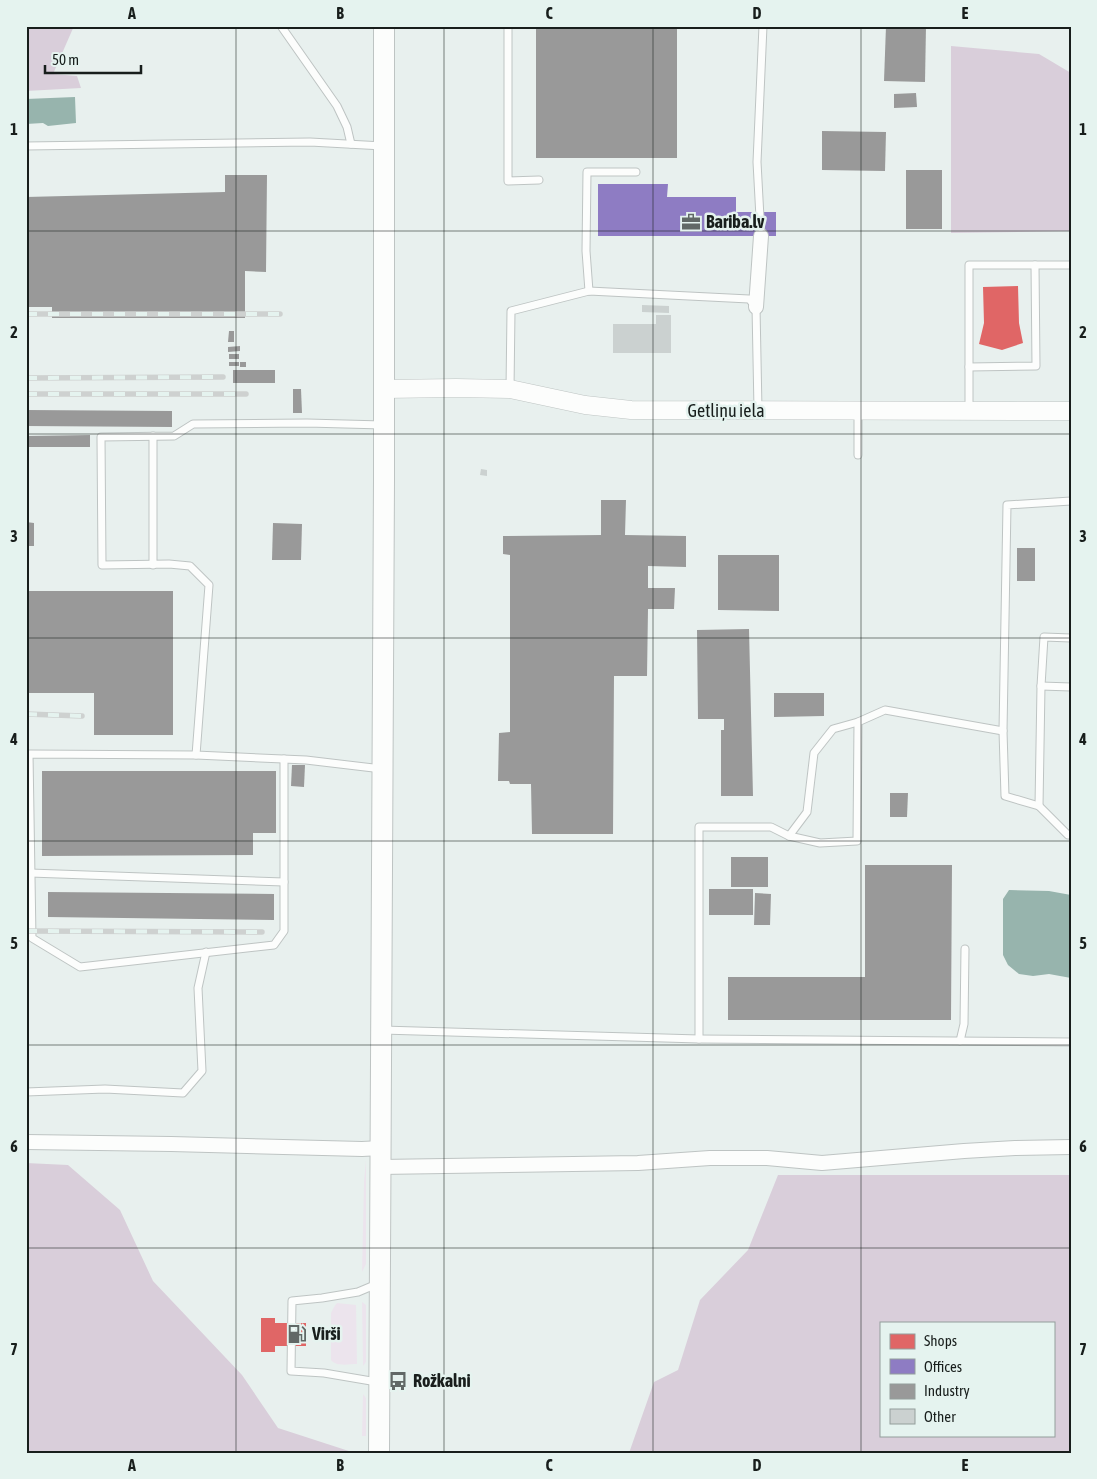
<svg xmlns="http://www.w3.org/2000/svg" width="1097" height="1479" font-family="'Asap Condensed',sans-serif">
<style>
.green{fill:#ece4ed}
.forest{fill:#d9ceda;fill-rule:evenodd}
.water{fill:#97b4ad}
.shops{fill:#e06666}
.offices{fill:#8e7cc3}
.industry{fill:#999}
.building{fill:#cbd1d0}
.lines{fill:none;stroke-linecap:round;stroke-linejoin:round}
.service-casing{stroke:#bec4c3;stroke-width:9}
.minor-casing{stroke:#bec4c3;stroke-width:16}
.tertiary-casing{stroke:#bec4c3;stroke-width:19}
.secondary-casing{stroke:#bec4c3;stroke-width:22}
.service{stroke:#fcfdfc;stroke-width:7}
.minor{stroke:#fcfdfc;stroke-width:14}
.tertiary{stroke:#fcfdfc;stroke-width:18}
.secondary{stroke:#fcfdfc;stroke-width:20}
.rail-casing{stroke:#ced1d0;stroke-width:5.5}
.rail{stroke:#e5f3ef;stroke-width:4;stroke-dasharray:11;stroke-linecap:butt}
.grid{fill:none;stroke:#181e1c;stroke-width:1;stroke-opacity:0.55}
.labels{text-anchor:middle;stroke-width:5;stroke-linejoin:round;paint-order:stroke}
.poi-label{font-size:18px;font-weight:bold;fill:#181e1c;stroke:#e5f3ef;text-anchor:start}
.street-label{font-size:18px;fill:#181e1c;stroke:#e5f3ef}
.neatline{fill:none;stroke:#181e1c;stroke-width:2}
.grid-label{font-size:16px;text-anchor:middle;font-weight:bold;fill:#181e1c}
</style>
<rect width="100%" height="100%" fill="#e8f0ee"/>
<g class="green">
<polygon points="366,1160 366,1264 362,1272 364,1181"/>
<polygon points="362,1302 366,1305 366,1362 363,1366"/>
<path d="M 337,1303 L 356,1305 L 357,1364 C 349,1364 336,1367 331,1360 L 331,1313 L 334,1307 Z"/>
<polygon points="363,1394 366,1398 366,1436 362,1436"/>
</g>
<g class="forest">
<polygon points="26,26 74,26 53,74 77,76 81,88 26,91"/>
<polygon points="951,46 1039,54 1071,73 1071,231 951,233"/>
<polygon points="26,1163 68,1165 120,1210 153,1281 242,1375 278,1428 355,1453 26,1453"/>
<path d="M 778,1175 L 1071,1175 L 1071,1453 L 629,1453 L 654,1382 L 678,1370 L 700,1300 L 748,1250 ZM 881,1323 L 1053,1323 L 1053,1435 L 881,1435 Z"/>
</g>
<g class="water">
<polygon points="75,97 76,123 48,126 43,123 26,124 26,99"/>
<polygon points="1009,890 1049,891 1071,895 1071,978 1049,974 1033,976 1019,974 1008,965 1003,955 1003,899"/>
</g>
<g class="shops">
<polygon points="1018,286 1019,323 1023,343 1002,350 979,344 984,323 983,287"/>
<polygon points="261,1318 275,1318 275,1323 306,1323 306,1346 275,1346 275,1352 261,1352"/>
</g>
<polygon class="offices" points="598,184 668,184 667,197 736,197 736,212 776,212 776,236 598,236"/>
<g class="industry">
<rect x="536" y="26" width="141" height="132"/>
<polygon points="886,26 926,26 925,82 884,81"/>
<polygon points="916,93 917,107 894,108 894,94"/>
<polygon points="822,131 886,132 885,171 822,170"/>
<rect x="906" y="170" width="36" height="59"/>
<polygon points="225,175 267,175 266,272 245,271 245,318 52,318 52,307 26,307 26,197 225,192"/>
<polygon points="229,331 234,331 234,342 228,342"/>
<polygon points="240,346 240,351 228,352 228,347"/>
<rect x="229" y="354" width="10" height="5"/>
<rect x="229" y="362" width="10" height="4"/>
<rect x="240" y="362" width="6" height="5"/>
<rect x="233" y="370" width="42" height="13"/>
<polygon points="293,389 301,389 302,413 293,413"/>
<polygon points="26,410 172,411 172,427 26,426"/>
<polygon points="90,435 90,447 26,447 26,436"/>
<polygon points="601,500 626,500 625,535 686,536 686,567 648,566 648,588 675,588 674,609 648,609 647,676 614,676 613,834 532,834 531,784 510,784 509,781 498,781 499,733 510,732 510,555 503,554 503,536 601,535"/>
<polygon points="26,522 34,523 34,546 26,546"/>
<polygon points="273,523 302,524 301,560 272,560"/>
<rect x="1017" y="548" width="18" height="33"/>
<polygon points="718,555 779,555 779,611 718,610"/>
<polygon points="26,591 173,591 173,735 94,735 94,693 26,693"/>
<polygon points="749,629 753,796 721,796 721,730 724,730 724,719 698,719 697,630"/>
<polygon points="774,693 824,693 824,716 774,717"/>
<polygon points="292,765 305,765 304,787 291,786"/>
<polygon points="42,771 276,771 276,833 253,833 253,855 42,856"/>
<polygon points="890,793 908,793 907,817 890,817"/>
<rect x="731" y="857" width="37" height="30"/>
<polygon points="865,865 952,865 951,1020 728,1020 728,977 865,977"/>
<rect x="709" y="889" width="44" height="26"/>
<polygon points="48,892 274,894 274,920 48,917"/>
<polygon points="755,893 771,894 770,925 754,925"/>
</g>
<g class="building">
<polygon points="642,305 669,306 669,313 642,312"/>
<polygon points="656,315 671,315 671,353 613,353 613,324 656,324"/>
<polygon points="481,469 487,470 487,476 480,475"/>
</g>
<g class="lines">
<g class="service-casing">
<g id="service">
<polyline points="281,26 337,106 347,127 351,144"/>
<polyline points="508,26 508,181 539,180"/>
<polyline points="26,146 310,142 383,146"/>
<polyline points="761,236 757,162 763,26"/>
<polyline points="589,291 586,251 587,172 636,172"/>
<polyline points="969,367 1036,366 1035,265"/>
<polyline points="510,389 511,311 589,291 749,299 756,307 758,410"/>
<polyline points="969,411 969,265 1071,265"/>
<polyline points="153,436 153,565"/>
<polyline points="858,455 858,411"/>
<polyline points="1071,501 1007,505 1003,731 1005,796 1039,806 1068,835 1071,835"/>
<polyline points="1041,686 1071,687"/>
<polyline points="196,755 29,754 32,938 80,967 274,945 284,931 284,759"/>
<polyline points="382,769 306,760 196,755 209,585 190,566 169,564 102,565 101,437 174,436 193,424 307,423 383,425"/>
<polyline points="1039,806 1041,686 1044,637 1071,638"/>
<polyline points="789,836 807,812 814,753 833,729 858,722"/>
<polyline points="30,873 284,882"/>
<polyline points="382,1030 699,1039 1071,1042"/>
<polyline points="699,1039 699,827 771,827 789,836 820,843 857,841 858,722 885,710 1003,731"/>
<polyline points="960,1041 964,1024 965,949"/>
<polyline points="26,1092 105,1089 183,1093 202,1071 198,988 206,952"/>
<polyline points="377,1382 324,1373 291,1371 292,1301 322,1298 358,1292 377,1284"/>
</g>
</g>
<g class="minor-casing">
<g id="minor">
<polyline points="756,307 761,236"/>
<polyline points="26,1142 171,1144 362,1149 381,1148"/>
<polyline points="380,1167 638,1163 710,1158 767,1158 822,1163 964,1151 1015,1148 1071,1147"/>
</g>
</g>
<g class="tertiary-casing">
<polyline id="tertiary" points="384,389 456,388 510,389 585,405 631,410 1071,411"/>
</g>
<g class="secondary-casing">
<polyline id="secondary" points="379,1453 384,480 384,26"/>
</g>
<use href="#service" class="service"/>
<use href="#minor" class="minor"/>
<use href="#tertiary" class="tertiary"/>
<use href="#secondary" class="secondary"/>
<g class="rail-casing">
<g id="rail">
<polyline points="26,314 280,314"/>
<polyline points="26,378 223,377"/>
<polyline points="26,394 246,394"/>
<polyline points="26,714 82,716"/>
<polyline points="26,931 262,932"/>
</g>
</g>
<use href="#rail" class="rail"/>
</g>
<path class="grid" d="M 236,26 L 236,1453M 444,26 L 444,1453M 653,26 L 653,1453M 861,26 L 861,1453M 26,231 L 1071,231M 26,434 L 1071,434M 26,638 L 1071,638M 26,841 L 1071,841M 26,1045 L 1071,1045M 26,1248 L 1071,1248"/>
<defs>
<g id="office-bare" transform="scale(1.5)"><path d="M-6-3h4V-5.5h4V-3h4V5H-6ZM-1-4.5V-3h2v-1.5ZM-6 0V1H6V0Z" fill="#616866" stroke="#e5f3ef" stroke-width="2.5" paint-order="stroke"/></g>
<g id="fuel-bare" transform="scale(1.5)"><path d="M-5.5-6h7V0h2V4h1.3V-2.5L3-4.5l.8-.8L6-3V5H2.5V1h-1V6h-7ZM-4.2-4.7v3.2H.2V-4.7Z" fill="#616866" stroke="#e5f3ef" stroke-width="2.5" paint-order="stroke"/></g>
<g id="bus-bare" transform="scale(1.5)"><path d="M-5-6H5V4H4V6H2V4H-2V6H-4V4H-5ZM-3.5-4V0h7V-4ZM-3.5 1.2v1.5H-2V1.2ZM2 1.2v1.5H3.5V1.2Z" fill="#616866" stroke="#e5f3ef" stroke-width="2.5" paint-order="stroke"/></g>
</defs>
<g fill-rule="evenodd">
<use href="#office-bare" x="691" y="222"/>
<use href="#fuel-bare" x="297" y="1334"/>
<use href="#bus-bare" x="398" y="1381"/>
</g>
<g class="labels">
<g class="poi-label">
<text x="706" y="228">Bariba.lv</text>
<text x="312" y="1340">Virši</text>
<text x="413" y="1387">Rožkalni</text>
</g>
<g class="street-label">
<text x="726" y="417">Getliņu iela</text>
</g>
</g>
<rect width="1097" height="1479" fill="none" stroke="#e5f3ef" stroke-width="55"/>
<rect x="880" y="1322" width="175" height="115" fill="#e5f3ef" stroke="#939e9b"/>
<rect x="890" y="1334" width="25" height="15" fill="#e06666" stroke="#939e9b"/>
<text x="924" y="1346" font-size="15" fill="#181e1c">Shops</text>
<rect x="890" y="1359" width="25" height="15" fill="#8e7cc3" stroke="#939e9b"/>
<text x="924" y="1372" font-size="15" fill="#181e1c">Offices</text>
<rect x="890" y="1384" width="25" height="15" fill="#999999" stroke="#939e9b"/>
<text x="924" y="1396" font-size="15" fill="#181e1c">Industry</text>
<rect x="890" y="1409" width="25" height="15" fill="#cbd1d0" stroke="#939e9b"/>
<text x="924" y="1422" font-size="15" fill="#181e1c">Other</text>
<path d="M45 65v8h96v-8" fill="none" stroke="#181e1c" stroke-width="2.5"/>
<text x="52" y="65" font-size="15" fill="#181e1c" stroke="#e5f3ef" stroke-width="4" paint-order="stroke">50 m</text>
<rect x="28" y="28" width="1042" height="1424" class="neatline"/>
<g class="grid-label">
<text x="132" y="19">A</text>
<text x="340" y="19">B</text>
<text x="549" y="19">C</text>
<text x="757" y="19">D</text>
<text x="965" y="19">E</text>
<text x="14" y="135">1</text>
<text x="1083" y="135">1</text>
<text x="14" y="338">2</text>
<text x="1083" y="338">2</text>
<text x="14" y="542">3</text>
<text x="1083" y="542">3</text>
<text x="14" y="745">4</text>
<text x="1083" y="745">4</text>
<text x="14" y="949">5</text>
<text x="1083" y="949">5</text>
<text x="14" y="1152">6</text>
<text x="1083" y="1152">6</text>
<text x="14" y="1355">7</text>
<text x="1083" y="1355">7</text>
<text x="132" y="1471">A</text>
<text x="340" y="1471">B</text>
<text x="549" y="1471">C</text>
<text x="757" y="1471">D</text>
<text x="965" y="1471">E</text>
</g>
</svg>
